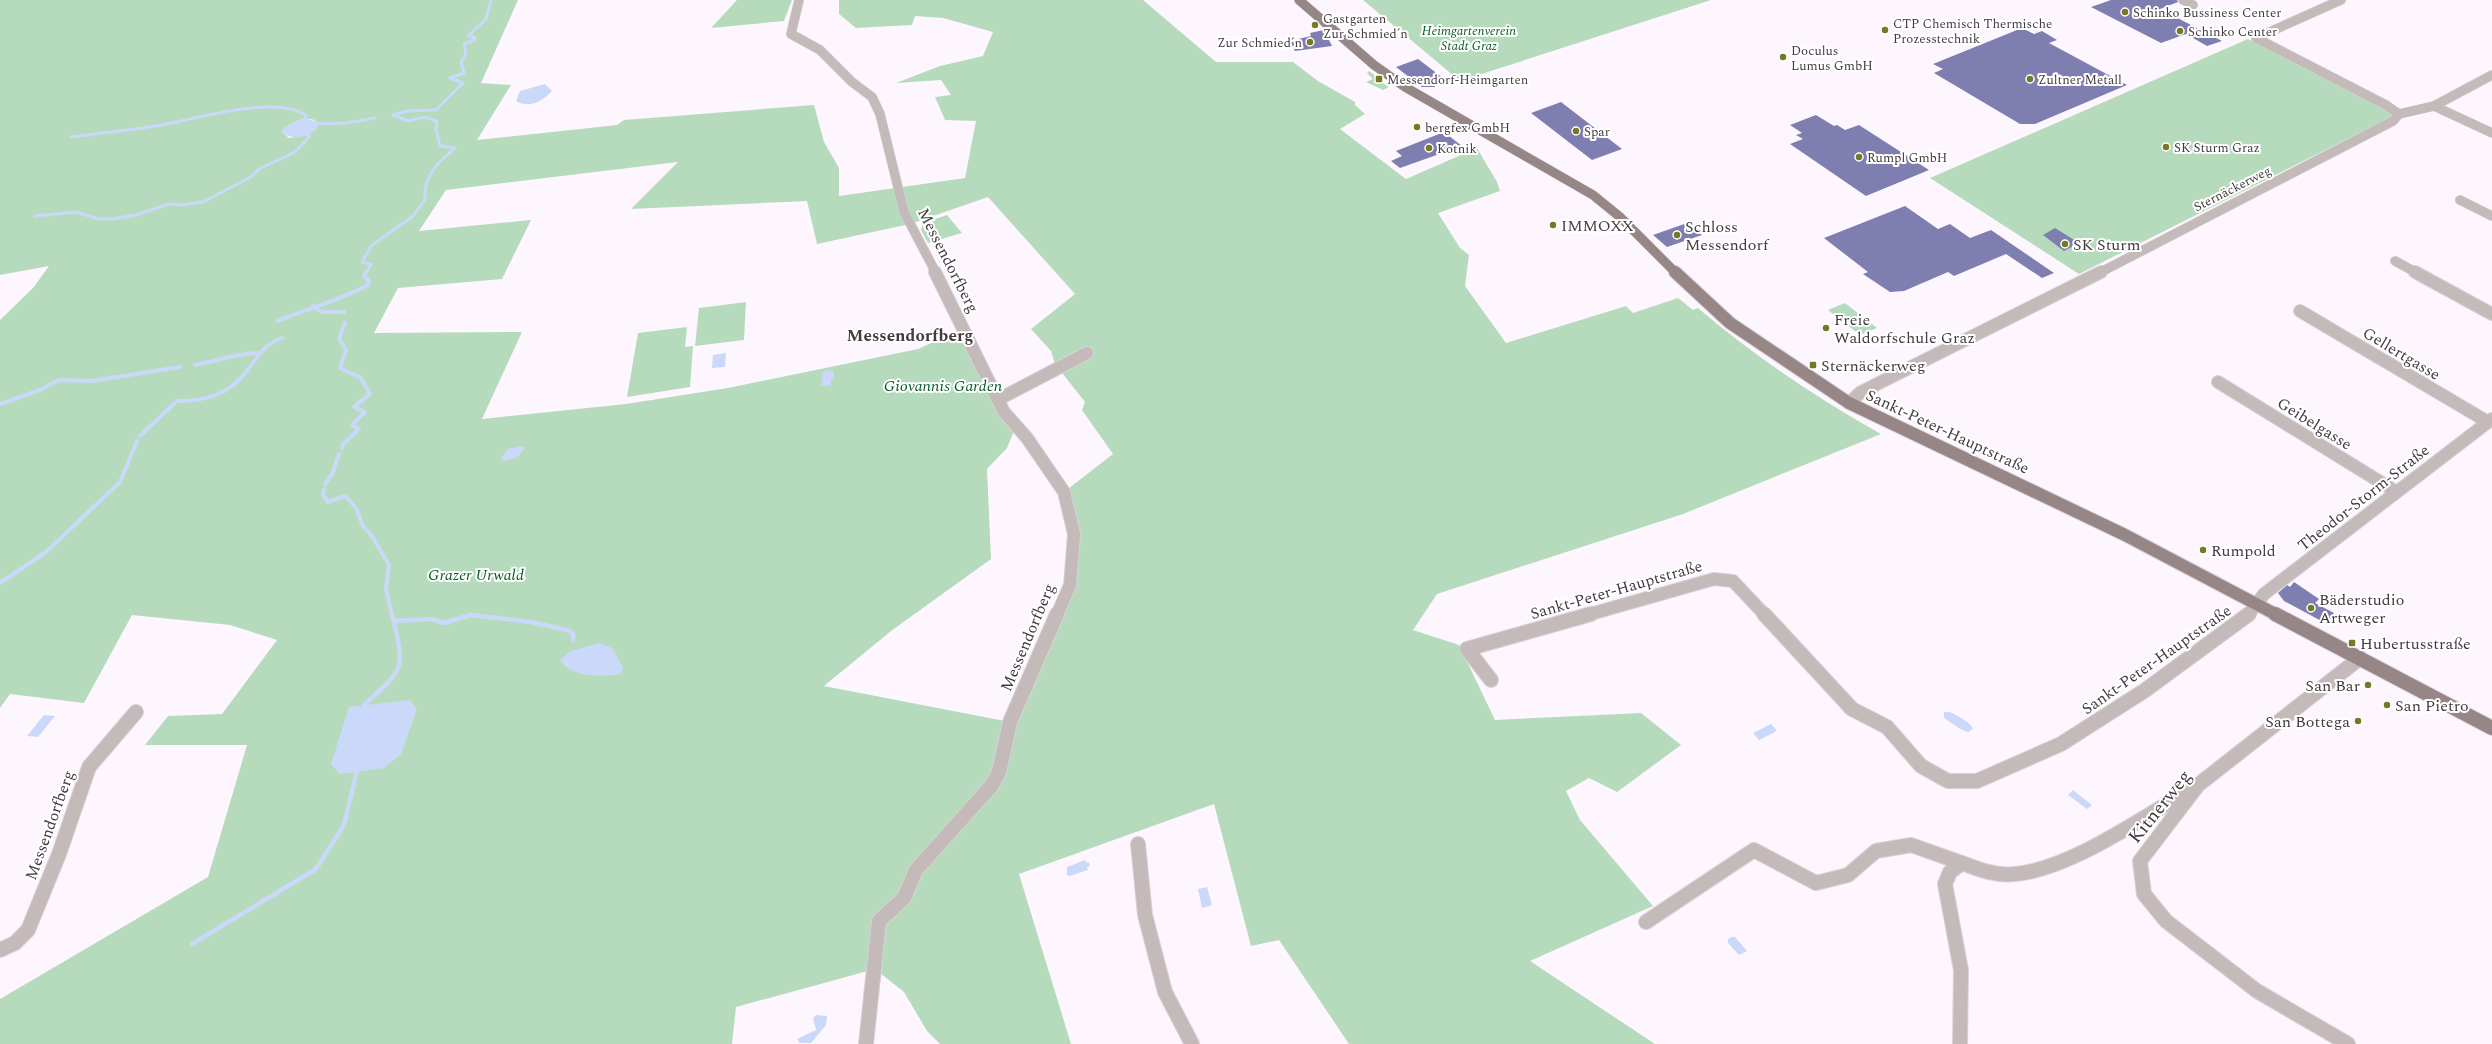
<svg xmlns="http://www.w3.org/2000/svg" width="2492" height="1044" font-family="Spectral,serif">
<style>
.green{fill:#b6dbbc;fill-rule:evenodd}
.water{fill:#cad9f9}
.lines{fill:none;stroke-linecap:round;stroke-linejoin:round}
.stream-far2{stroke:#cad9f9;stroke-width:3}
.stream-far1{stroke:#cad9f9;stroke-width:4}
.stream{stroke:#cad9f9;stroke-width:4.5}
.building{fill:#7f7eb1}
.minor-far2-casing{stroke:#d8d1d8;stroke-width:10}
.minor-far1-casing{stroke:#d8d1d8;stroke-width:14}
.minor-casing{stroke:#d8d1d8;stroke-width:16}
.primary-far2-casing{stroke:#d8d1d8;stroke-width:10}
.primary-far1-casing{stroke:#d8d1d8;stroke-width:14}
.primary-casing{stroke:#d8d1d8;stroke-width:16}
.minor-far2{stroke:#c3bab9;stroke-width:9}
.minor-far1{stroke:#c3bab9;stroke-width:12}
.minor{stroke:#c3bab9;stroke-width:14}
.primary-far2{stroke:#968685;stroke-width:9}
.primary-far1{stroke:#968685;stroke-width:12}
.primary{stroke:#968685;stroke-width:14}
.poi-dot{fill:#747a24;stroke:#fff;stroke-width:1.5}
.labels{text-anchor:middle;stroke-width:4;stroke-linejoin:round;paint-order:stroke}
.far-poi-label{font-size:13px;fill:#413b40;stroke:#fff;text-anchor:start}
.far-park-label{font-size:13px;font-style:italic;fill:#085929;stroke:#fff}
.far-street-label{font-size:13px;fill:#413b40;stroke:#fff}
.poi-label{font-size:16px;fill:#413b40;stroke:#fff;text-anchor:start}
.street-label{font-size:16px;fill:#413b40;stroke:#fff}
.park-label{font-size:16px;font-style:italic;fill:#085929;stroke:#fff}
.neighbourhood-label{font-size:17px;font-weight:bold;fill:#413b40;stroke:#fff}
.near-street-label{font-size:19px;fill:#413b40;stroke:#fff}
</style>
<rect width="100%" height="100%" fill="#fef6fe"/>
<g class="green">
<path d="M 0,0 L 518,0 L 481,83 L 511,85 L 477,140 L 617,125 L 624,120 L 814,105 L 824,142 L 839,168 L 839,196 L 965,178 L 976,121 L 945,120 L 935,97 L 951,95 L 941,80 L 896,83 L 940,66 L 983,56 L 993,32 L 943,18 L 915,16 L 912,25 L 856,28 L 839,14 L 839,0 L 1143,0 L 1216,62 L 1293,62 L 1318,81 L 1355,102 L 1355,105 L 1365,114 L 1340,129 L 1406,179 L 1477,148 L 1497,182 L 1500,191 L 1438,213 L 1460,248 L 1469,255 L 1465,286 L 1506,343 L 1626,306 L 1633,313 L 1678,298 L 1693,310 L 1698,308 C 1754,356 1817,398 1881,434 L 1683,514 L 1437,594 L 1413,630 L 1459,645 L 1495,720 L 1641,713 L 1681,745 L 1617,792 L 1589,778 L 1566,791 L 1580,820 L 1653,906 L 1530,961 L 1655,1044 L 1349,1044 L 1279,940 L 1251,946 L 1214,804 L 1019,874 L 1071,1044 L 940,1044 L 927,1031 L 904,992 L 875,969 L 736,1007 L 732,1044 L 0,1044 L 0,999 L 208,877 L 247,745 L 145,745 L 168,716 L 222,714 L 277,640 L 230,625 L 132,615 L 84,703 L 10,694 L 0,708 L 0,320 L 33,288 L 49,266 L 0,275 ZM 304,118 L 315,120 L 316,129 L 307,135 L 289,138 L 282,132 L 285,127 ZM 678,162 L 631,209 L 807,201 L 817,244 L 910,224 L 988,197 L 1075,294 L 1031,329 L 1051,351 L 1055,364 L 1085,402 L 1082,410 L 1113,454 L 1064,492 L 1071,561 L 1070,585 L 1010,722 L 824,686 L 891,631 L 991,559 L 987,469 L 1007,448 L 1014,431 L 974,348 L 960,341 L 956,332 L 918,349 L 728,388 L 626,404 L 482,419 L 522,332 L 374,333 L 398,288 L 502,279 L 531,220 L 419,231 L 446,190 Z"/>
<polygon points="737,0 792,0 784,21 711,28"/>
<polygon points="1363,0 1711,0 1460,81"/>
<polygon points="2248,39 2387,110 2393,116 2079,274 1930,178"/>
<polygon points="1369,71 1377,77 1375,78 1389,87 1383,90 1366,82 1373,79 1367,73"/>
<polygon points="947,215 962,233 928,243 921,230 923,223"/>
<polygon points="746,302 744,340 695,346 699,308"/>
<polygon points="1845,303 1877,328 1860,335 1828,310"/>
<polygon points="687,327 685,347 693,346 690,387 627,397 638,333"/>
</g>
<g class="water">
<path d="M 545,84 L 552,91 C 543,101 529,109 516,101 L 520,91 Z"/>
<path d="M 304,118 L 319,122 L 318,126 C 310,137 293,142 282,132 L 285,127 Z"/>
<polygon points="726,353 725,367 712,368 713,355"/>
<polygon points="833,370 834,379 831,379 831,385 821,386 823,371"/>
<path d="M 522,446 L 525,447 C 521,456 513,460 503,461 L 501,458 L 508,449 Z"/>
<path d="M 599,643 L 612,648 L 623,668 L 621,674 C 602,677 572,678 560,660 L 571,651 Z"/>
<polygon points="410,700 417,709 401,754 384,768 340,774 331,764 349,707"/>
<path d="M 1944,712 L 1950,712 C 1957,716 1971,722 1973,729 L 1968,732 C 1962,731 1950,722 1944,718 Z"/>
<polygon points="44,715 55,716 38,737 27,736"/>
<polygon points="1771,724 1777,731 1759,740 1753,733"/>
<polygon points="2073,790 2092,805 2087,809 2068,795"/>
<polygon points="1085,860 1087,863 1089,862 1090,866 1087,867 1088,870 1070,876 1067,875 1067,867"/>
<polygon points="1207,887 1212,905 1202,908 1198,889"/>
<polygon points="1731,937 1735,937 1747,951 1739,955 1728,943 1728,939"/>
<polygon points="816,1015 827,1016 826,1025 811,1043 800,1043 797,1039 816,1030 813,1018"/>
</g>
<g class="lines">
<g class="stream-far2">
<polyline points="314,124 346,123 375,118"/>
<path d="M 71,137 C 101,133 132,130 162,125 C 199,118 274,95 306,115 L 305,123"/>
<polyline points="35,216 76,212 99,219 113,219 136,215 169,204 182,205 203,202 251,177 259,169 295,152 310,136 303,133"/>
<path d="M 366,273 L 371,264 L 362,262 L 372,245 L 412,217 L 425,200 C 423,175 438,163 455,148 L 440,146 L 436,129 L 437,121 L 424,117 L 408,121 L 393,115 L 407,111 L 436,110 L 463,83 L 450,78 L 464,73 L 461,62 L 466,54 L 464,44 L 474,40 L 475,38 L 468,36 L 486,19 L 491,0"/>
</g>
<g class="stream-far1">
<polyline points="313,306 322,312 344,312"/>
<path d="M 278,321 C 308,308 339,301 368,285 L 369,281 L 364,276 L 366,272"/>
<path d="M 195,365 C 217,361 238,353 260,353"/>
<polyline points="0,404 40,390 59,380 92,381 180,367"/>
<path d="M 140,436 L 177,401 C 207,401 228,395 247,371 C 260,354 262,346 282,338"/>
<polyline points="342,448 343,444 359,429 352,425 365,412 354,407 370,394 361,378 340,368 346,350 339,339 345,323"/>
<polyline points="325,484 332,474 339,454"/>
<polyline points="324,489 323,495 328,502 345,496 356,508 363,526 372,536 389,565 386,589 392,615"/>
<polyline points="0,583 46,552 120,482 137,441"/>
</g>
<g class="stream">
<polyline points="394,621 432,619 444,623 471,615 531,622 570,631 573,633 573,640"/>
<path d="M 364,710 L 364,705 C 406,667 405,669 392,614"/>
<polyline points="192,944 316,869 344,825 358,766"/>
</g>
</g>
<g class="building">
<polygon points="2111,0 2177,0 2178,2 2160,9 2222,41 2207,46 2186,34 2161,43 2091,7"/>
<polygon points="2022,28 2034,34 2042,31 2057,40 2049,43 2127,85 2035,124 2020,124 1934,73 1943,69 1933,64"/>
<polygon points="1324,30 1332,46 1295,51 1290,41 1311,36 1310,33"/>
<polygon points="1418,59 1447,81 1435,85 1435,87 1422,87 1396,67"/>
<polygon points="1561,102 1622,149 1592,160 1531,113"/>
<polygon points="1816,115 1834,126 1837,125 1845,130 1859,125 1929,170 1866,196 1790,144 1803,139 1796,135 1802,133 1790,125"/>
<polygon points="1444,132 1462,146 1400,168 1391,161 1402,156 1396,151"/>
<polygon points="1905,206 1938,229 1950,224 1970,238 1991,230 2054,273 2042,278 2006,254 1954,276 1948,272 1904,291 1890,292 1863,274 1868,272 1824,238"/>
<polygon points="1687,223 1702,235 1667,247 1653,235"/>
<polygon points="2055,228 2079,243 2064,251 2043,235"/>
<polygon points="2294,582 2319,599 2315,603 2334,613 2327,624 2284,601 2278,593 2287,585 2290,587"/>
</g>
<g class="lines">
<g class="minor-far2-casing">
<g id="minor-far2">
<polyline points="799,0 791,34 820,50 852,82 872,97 880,114 904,212 936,273"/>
<polyline points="2183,0 2193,5"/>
<polyline points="2256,38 2341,0"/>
<polyline points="2434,106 2492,133"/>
<polyline points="2399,114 2434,106 2492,75"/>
<polyline points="2460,200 2492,216"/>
<polyline points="2395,261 2417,273"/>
<polyline points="2099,273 2393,121 2399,114 2386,105 2256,38"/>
</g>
</g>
<g class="minor-far1-casing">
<g id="minor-far1">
<polyline points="935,272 1004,412 1027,438 1064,492 1074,534 1070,585 1057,615"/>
<polyline points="2415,272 2492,314"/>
<polyline points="2300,311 2488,422"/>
<polyline points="2218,382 2395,491"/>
<polyline points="999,399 1087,353"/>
<polyline points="1849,403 1861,392 2101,272"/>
<polyline points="1587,615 1714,579 1733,581 1765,615"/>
<polyline points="2248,615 2264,594 2492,419"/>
</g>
</g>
<g class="minor-casing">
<g id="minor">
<polyline points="1764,614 1852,709 1887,727 1921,766 1948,781 1977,781 2061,744 2144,691 2249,614"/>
<polyline points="1491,680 1467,649 1591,614"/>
<polyline points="1138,844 1145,915 1165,992 1192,1044"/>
<polyline points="1646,922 1754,850 1816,883 1848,875 1876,851 1911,845 1962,863"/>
<polyline points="0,950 15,943 28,930 59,854 89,767 136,712"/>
<polyline points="866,1044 879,921 904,898 916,870 992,785 999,772 1010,722 1057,614"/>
<path d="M 1960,1044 L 1961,970 L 1945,884 L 1950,872 L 1962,863 C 1980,870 1996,876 2015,874 C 2071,869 2143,817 2192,789"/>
<polyline points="2348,1044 2257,991 2166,921 2144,894 2140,861 2198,785 2360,658"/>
</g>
</g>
<g class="primary-far2-casing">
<polyline id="primary-far2" points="1299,0 1374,65 1405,87 1593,195 1620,217 1676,273"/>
</g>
<g class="primary-far1-casing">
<polyline id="primary-far1" points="1675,272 1730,323 1849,403 2125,535 2277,615"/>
</g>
<g class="primary-casing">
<polyline id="primary" points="2275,614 2492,728"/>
</g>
<use href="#minor-far2" class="minor-far2"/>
<use href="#minor-far1" class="minor-far1"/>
<use href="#minor" class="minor"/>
<use href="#primary-far2" class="primary-far2"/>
<use href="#primary-far1" class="primary-far1"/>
<use href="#primary" class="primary"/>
</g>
<g class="poi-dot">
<circle cx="2125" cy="12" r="4"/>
<circle cx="1315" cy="25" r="4"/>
<circle cx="1885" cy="30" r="4"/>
<circle cx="2180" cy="31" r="4"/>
<circle cx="1310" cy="42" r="4"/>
<circle cx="1783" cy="57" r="4"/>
<rect x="1375" y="75" width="8" height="8" rx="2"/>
<circle cx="2030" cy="79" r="4"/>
<circle cx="1417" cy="127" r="4"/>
<circle cx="1576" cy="131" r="4"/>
<circle cx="2166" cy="147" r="4"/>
<circle cx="1429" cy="148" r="4"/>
<circle cx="1859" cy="157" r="4"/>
<circle cx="1553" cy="225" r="4"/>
<circle cx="1677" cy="235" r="4"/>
<circle cx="2065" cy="244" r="4"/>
<circle cx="1826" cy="328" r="4"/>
<rect x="1809" y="361" width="8" height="8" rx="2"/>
<circle cx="2203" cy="550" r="4"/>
<circle cx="2311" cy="608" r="4"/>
<rect x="2348" y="639" width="8" height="8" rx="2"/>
<circle cx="2368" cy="685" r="4"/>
<circle cx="2387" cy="705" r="4"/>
<circle cx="2358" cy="721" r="4"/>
</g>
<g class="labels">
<g class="far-poi-label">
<text x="2133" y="17">Schinko Bussiness Center</text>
<text x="1323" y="23">Gastgarten<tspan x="1323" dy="15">Zur Schmied´n</tspan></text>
<text x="1893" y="28">CTP Chemisch Thermische<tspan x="1893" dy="15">Prozesstechnik</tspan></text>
<text x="2188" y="36">Schinko Center</text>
<text x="1302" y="47" text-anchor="end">Zur Schmied´n</text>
<text x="1791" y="55">Doculus<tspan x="1791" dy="15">Lumus GmbH</tspan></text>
<text x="1387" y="84">Messendorf-Heimgarten</text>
<text x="2038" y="84">Zultner Metall</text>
<text x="1425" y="132">bergfex GmbH</text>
<text x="1584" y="136">Spar</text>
<text x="2174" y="152">SK Sturm Graz</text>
<text x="1437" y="153">Kotnik</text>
<text x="1867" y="162">Rumpl GmbH</text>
</g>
<g class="far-park-label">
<text x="1469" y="35">Heimgartenverein<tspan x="1469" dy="15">Stadt Graz</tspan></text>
</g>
<g class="far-street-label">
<text transform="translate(2232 188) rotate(-27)" y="5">Sternäckerweg</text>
</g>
<g class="poi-label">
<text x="1561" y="231">IMMOXX</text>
<text x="1685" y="232">Schloss<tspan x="1685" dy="18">Messendorf</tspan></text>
<text x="2073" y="250">SK Sturm</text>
<text x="1834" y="325">Freie<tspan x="1834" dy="18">Waldorfschule Graz</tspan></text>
<text x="1821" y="371">Sternäckerweg</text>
<text x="2211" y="556">Rumpold</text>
<text x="2319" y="605">Bäderstudio<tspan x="2319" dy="18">Artweger</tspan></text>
<text x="2360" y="649">Hubertusstraße</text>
<text x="2360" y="691" text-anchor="end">San Bar</text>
<text x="2395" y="711">San Pietro</text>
<text x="2350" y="727" text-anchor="end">San Bottega</text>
</g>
<g class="street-label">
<text transform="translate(949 260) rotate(63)" y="6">Messendorfberg</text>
<text transform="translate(2402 353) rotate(31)" y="6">Gellertgasse</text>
<text transform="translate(2315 423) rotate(32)" y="6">Geibelgasse</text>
<text transform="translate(1948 431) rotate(25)" y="6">Sankt-Peter-Hauptstraße</text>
<text transform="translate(2363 497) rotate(-38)" y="6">Theodor-Storm-Straße</text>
<text transform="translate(1616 589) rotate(-16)" y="6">Sankt-Peter-Hauptstraße</text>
<text transform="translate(1027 637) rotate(-67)" y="6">Messendorfberg</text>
<text transform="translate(2156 659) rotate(-35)" y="6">Sankt-Peter-Hauptstraße</text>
<text transform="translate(49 825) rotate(-70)" y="6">Messendorfberg</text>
</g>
<g class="park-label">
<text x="943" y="391">Giovannis Garden</text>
<text x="476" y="580">Grazer Urwald</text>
</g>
<g class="neighbourhood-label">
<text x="910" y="341">Messendorfberg</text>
</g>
<g class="near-street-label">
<text transform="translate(2159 806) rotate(-51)" y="7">Kitnerweg</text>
</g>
</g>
</svg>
